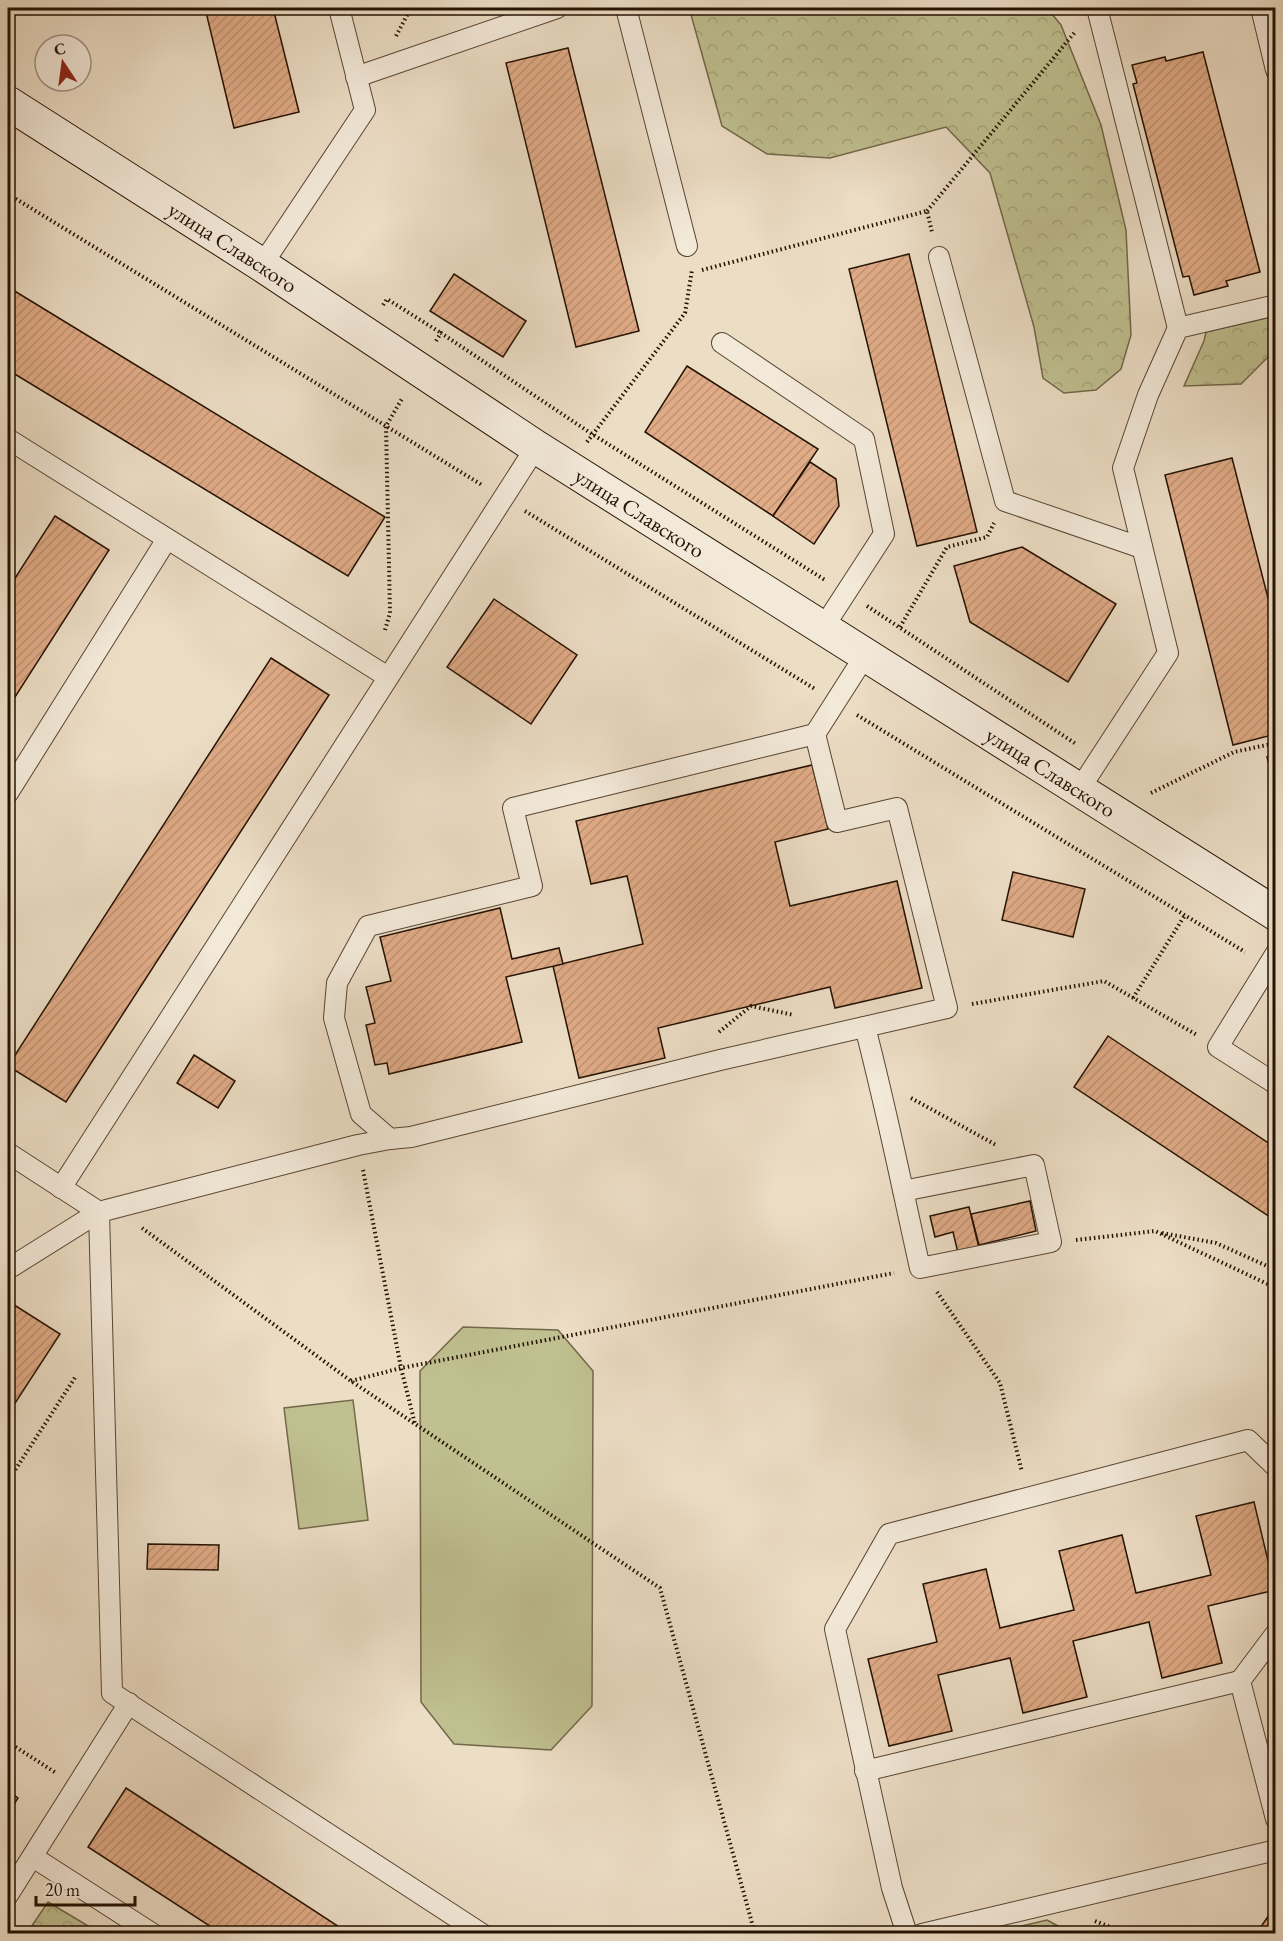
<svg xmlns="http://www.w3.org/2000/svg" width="1283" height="1941" font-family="'EB Garamond',serif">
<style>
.green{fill:#bfbf90;stroke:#726849;stroke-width:1.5}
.forest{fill:url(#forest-crowns);stroke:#726849;stroke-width:1.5}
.building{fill:url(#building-hatch);stroke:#251202;stroke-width:1.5}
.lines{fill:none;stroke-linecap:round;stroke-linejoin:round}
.lane-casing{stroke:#574533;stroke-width:22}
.secondary-casing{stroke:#251202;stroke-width:35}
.path{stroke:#251202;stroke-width:4;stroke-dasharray:1.5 3;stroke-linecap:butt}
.lane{stroke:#f3e9d9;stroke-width:20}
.secondary{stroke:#f3e9d9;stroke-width:33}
.labels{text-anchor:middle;stroke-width:4.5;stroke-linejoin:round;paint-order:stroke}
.street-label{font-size:22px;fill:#251202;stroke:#f3e9d9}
</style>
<defs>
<pattern id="forest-crowns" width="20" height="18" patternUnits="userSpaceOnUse" patternTransform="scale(1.5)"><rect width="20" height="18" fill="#bfbf90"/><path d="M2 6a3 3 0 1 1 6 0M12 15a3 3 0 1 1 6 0" fill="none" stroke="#a4a37b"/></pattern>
<pattern id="building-hatch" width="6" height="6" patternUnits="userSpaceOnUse" patternTransform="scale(1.5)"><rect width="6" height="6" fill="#e0ab87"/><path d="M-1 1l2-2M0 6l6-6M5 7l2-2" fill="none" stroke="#c09273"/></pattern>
</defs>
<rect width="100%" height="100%" fill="#ecddc5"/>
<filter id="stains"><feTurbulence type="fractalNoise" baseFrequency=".00333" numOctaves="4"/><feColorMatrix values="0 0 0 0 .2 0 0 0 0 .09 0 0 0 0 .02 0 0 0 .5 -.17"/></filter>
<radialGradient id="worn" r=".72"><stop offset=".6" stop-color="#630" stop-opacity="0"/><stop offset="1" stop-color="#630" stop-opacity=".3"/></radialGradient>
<g class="green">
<polygon points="463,1327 558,1330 593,1371 592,1706 551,1750 454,1744 421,1702 420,1371"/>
<polygon points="353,1400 368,1520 299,1529 284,1408"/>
</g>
<g class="forest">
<polygon points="691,8 1047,8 1061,25 1101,125 1126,230 1131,335 1121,369 1096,390 1064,393 1043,378 1034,327 990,173 946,127 830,158 767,154 722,126 690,11"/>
<polygon points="1275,316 1275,350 1241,384 1184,386 1204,341 1206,332"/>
<polygon points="48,1902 100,1933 27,1933"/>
<polygon points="1047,1920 1071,1933 992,1933"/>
</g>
<g class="building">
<polygon points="205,8 273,8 299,112 234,128"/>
<polygon points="568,48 639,331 576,347 506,63"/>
<polygon points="1203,52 1260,272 1226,281 1228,286 1194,295 1189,276 1183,277 1133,84 1137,83 1132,65 1165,57 1166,61"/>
<polygon points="909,254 977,532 917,546 849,269"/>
<polygon points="454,274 526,321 503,357 430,311"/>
<polygon points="8,287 385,517 348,576 8,370"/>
<polygon points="687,366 818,449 773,516 645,432"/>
<polygon points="1232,458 1276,629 1276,734 1233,745 1165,475"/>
<polygon points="810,462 836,479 839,506 814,544 773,516"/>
<polygon points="55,516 109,550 8,708 8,589"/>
<polygon points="1022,547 1116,604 1068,682 970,622 954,566"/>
<polygon points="494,599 577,655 531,724 447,667"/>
<polygon points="271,658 329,695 66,1102 8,1066"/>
<polygon points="1276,756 1276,793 1267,757"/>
<polygon points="812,765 828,829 775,842 790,906 897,881 922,988 835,1008 830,987 658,1028 665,1058 579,1078 553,966 643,944 627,876 591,884 576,821"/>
<polygon points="1013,872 1085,889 1073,937 1002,920"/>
<polygon points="500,908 512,959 559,948 563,964 506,977 522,1042 389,1074 387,1063 375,1065 366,1025 375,1023 366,987 391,981 380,937"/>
<polygon points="1108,1036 1276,1148 1276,1221 1074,1087"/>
<polygon points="194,1055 235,1081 218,1108 177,1083"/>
<polygon points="1030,1201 1036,1231 979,1245 971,1214"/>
<polygon points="969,1207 980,1252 959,1257 953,1232 935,1237 930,1216"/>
<polygon points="8,1301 60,1334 8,1414"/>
<polygon points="1254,1502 1275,1590 1208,1606 1222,1663 1162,1678 1149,1622 1073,1641 1087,1697 1023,1713 1010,1658 938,1675 952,1731 889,1746 868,1659 937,1642 923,1584 986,1569 1000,1628 1074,1610 1059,1551 1122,1535 1136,1593 1211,1575 1196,1516"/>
<polygon points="148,1544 219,1545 218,1570 147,1569"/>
<polygon points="126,1788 350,1934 222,1934 88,1847"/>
<polygon points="8,1791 18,1798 8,1814"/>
<polygon points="1271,1912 1276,1915 1276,1934 1256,1934"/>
</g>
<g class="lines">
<g class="lane-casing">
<g id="lane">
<polyline points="626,8 687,246"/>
<polyline points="1097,8 1178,328"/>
<polyline points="1261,8 1276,70"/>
<polyline points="356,77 557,8"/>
<polyline points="939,257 1005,501 1142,548"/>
<polyline points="262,265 365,110 339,8"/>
<polyline points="722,343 864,439 884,534 823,628"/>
<polyline points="8,439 388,677"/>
<polyline points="815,734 837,822 897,808 947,1008 720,1060 411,1137 390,1139 361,1114 334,1018 337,983 368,926 532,886 513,808 815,734 866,654"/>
<polyline points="1079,790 1168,653 1123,468 1148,395 1178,328 1276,305"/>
<polyline points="8,793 167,539"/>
<polyline points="1276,953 1218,1047 1276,1084"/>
<path d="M 865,1027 C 886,1107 902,1187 920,1268 L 1051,1242 L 1034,1165 L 903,1191"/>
<polyline points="8,1153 99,1212 112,1693 482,1934"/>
<polyline points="61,1188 536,447"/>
<polyline points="8,1269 99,1212 358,1145 390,1139"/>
<polyline points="1276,1633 1240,1681 1276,1819"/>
<polyline points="865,1771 1240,1681"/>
<polyline points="33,1857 153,1934"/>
<polyline points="8,1895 129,1703"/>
<polyline points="907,1934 892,1888 835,1629 889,1534 1248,1440 1276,1467"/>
<polyline points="922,1934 1276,1850"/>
</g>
</g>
<g class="secondary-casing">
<g id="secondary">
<path id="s1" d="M 8,103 L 262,265 L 536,447 L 1276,914"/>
</g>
</g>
<g class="path">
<polyline points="396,36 411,8"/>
<polyline points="8,194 482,485"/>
<polyline points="927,211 1075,32"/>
<polyline points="702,270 927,211 932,232"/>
<polyline points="383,305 387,299 441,333"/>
<polyline points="436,341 441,333 592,434 825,580"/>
<polyline points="587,442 685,313 692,270"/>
<polyline points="525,511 815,689"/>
<polyline points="867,606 1076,744"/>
<polyline points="900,627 947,547 987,537 994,523"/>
<polyline points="385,630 390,613 386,426 403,397"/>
<polyline points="857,715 1245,952"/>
<polyline points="1151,793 1234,752 1276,743"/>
<polyline points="1133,998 1185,915"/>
<polyline points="972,1004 1104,981 1197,1035"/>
<polyline points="719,1032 751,1006 794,1015"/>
<polyline points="911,1098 996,1145"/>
<polyline points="363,1170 401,1368 415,1424"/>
<polyline points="142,1228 351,1381 660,1588 755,1934"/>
<polyline points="1162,1233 1216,1243 1276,1270"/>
<polyline points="1076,1240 1155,1231 1276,1288"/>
<polyline points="937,1292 1000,1383 1022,1472"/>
<polyline points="351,1381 401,1368 894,1273"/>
<polyline points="8,1481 76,1376"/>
<polyline points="8,1742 56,1773"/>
<polyline points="1095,1921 1128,1934"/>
</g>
<use href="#lane" class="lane"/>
<use href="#secondary" class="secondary"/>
</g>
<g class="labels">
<g class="street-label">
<text dy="8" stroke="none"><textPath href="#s1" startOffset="267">улица Славского</textPath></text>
<text dy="8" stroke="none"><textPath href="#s1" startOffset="753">улица Славского</textPath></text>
<text dy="8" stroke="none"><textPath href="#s1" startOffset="1239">улица Славского</textPath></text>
</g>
</g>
<rect width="1283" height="1941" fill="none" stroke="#ecddc5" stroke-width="30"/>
<rect x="9" y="9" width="1265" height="1923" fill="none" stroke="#251202" stroke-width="3"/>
<rect x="15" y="15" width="1253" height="1911" fill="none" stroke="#251202" stroke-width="1.5"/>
<g transform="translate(63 63) rotate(347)"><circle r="28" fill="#f3e9d9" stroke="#a19383" stroke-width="1.5"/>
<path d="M0-4.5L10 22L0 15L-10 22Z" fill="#8f2418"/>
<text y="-9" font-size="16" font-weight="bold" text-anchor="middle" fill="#251202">С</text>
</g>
<path d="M36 1896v9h99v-9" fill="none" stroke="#251202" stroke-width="3"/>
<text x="45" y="1896" font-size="18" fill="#251202" stroke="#f3e9d9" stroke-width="4.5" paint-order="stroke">20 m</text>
<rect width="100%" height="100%" filter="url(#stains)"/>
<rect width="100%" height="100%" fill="url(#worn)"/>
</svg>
